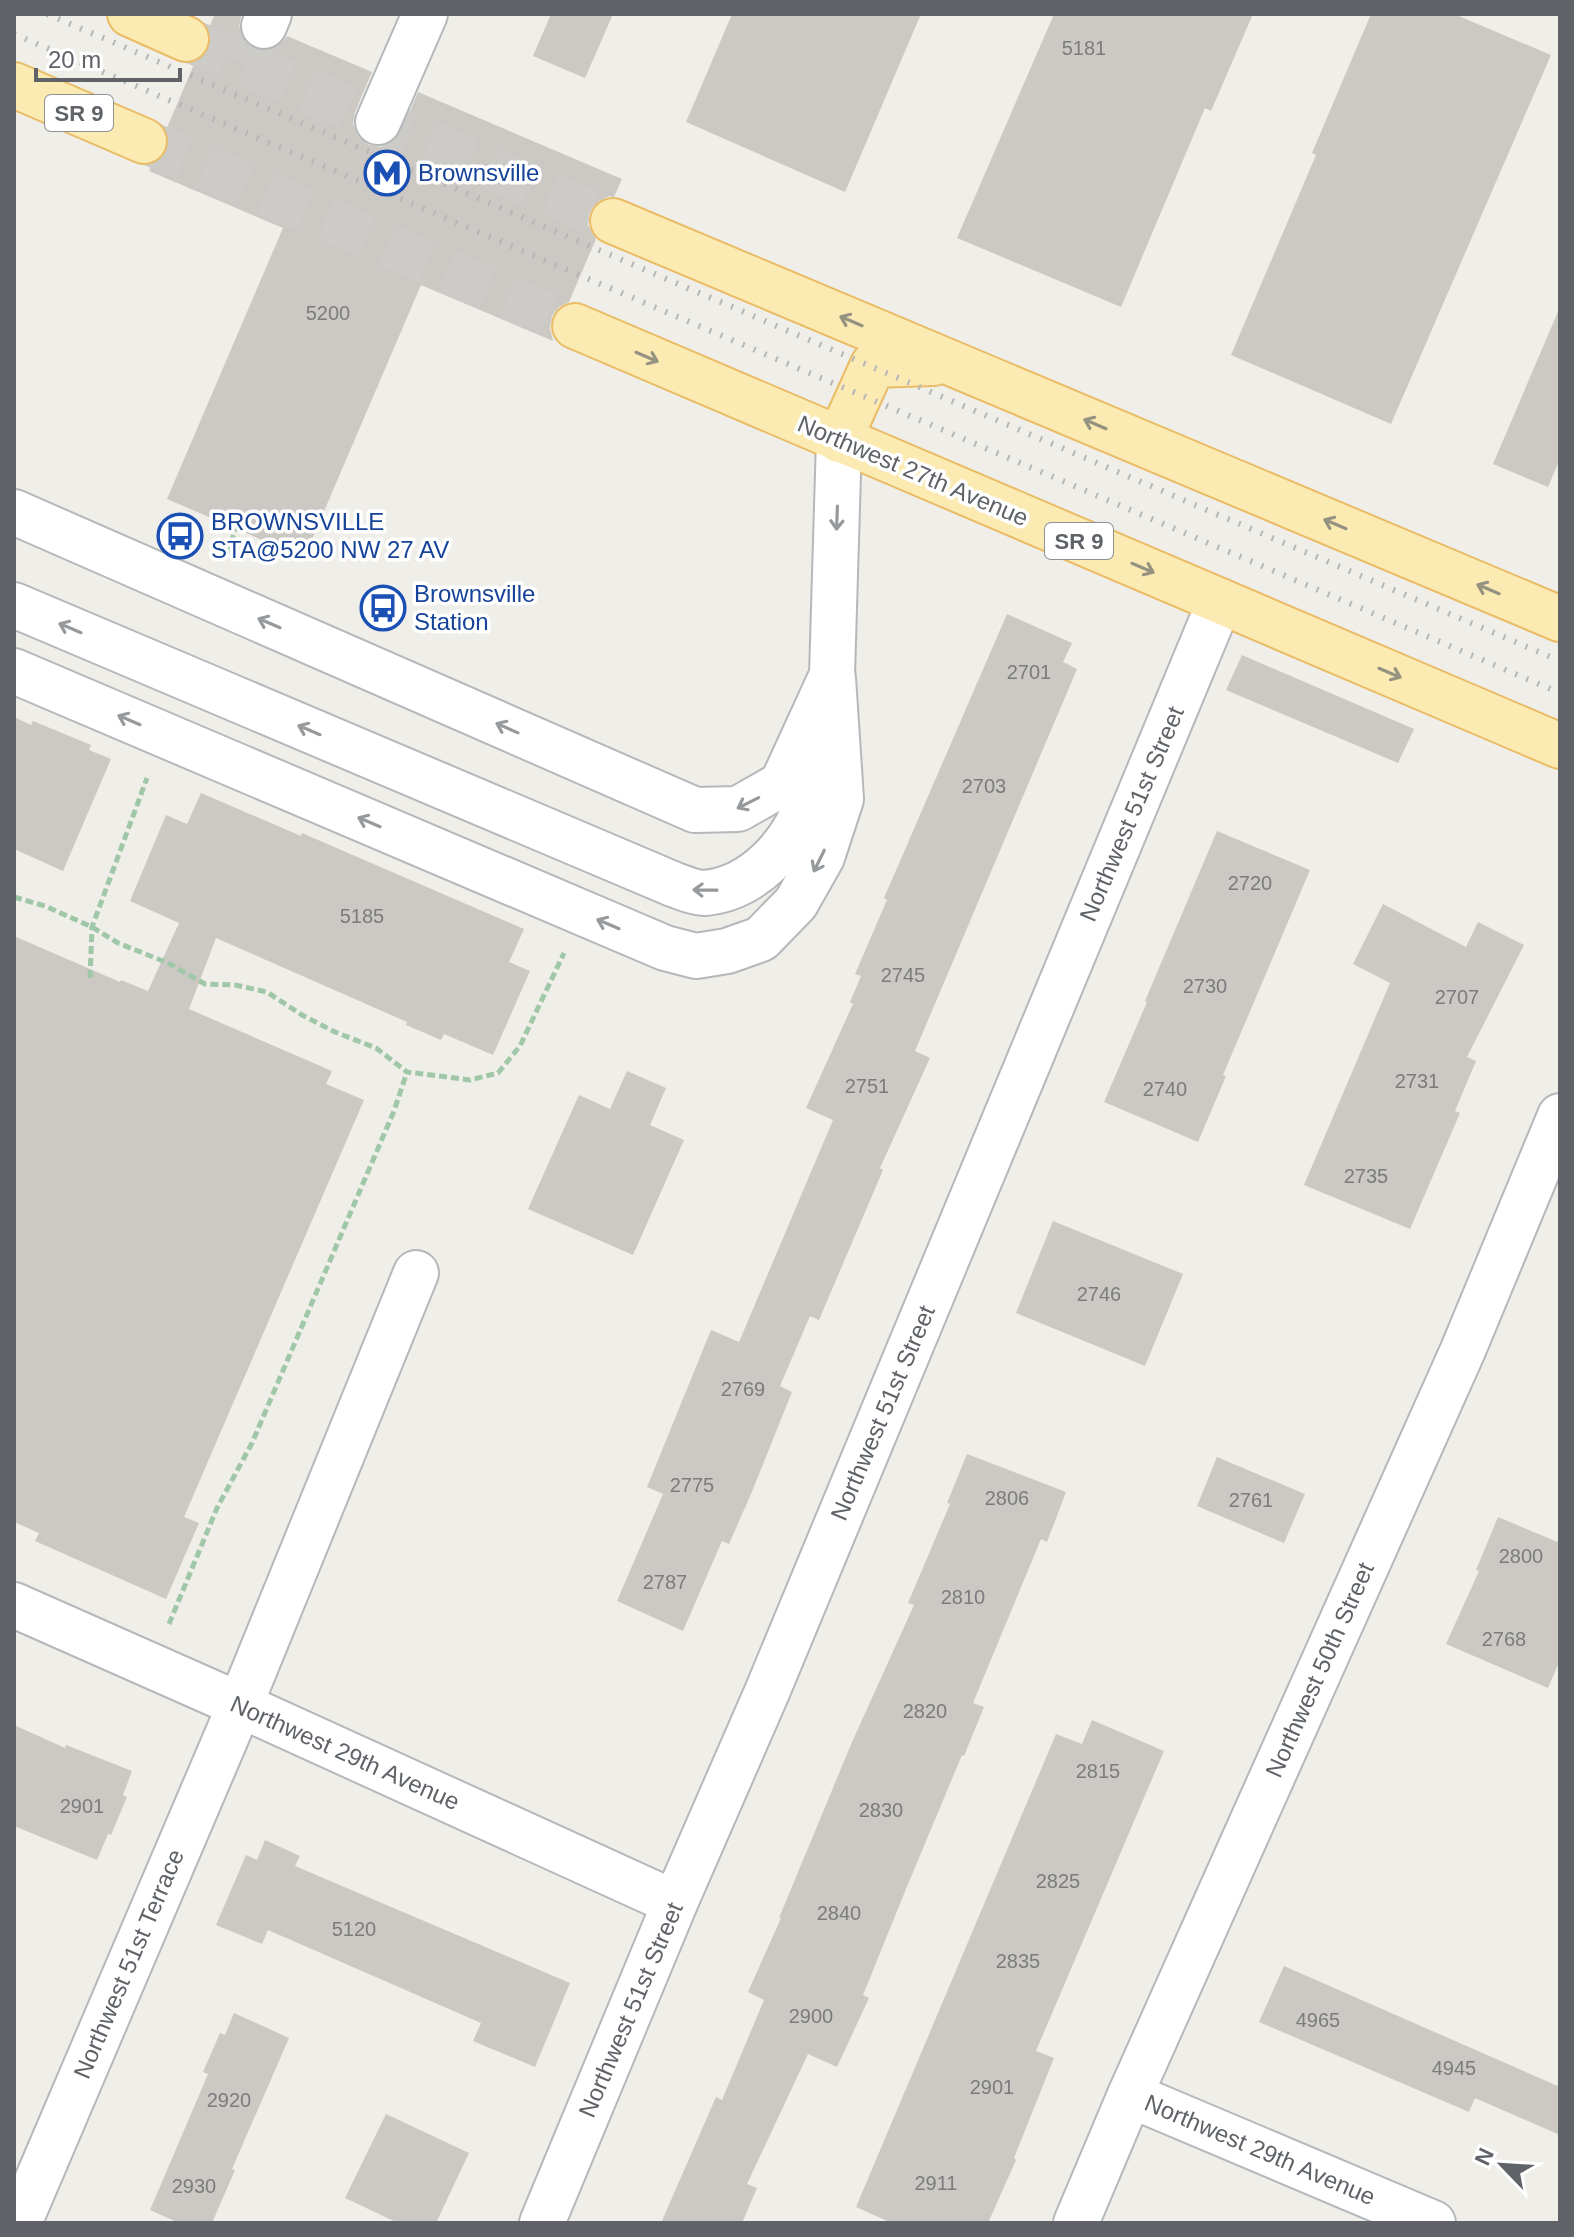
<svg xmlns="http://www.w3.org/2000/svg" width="1574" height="2237" font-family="Arial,sans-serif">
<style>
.building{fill:#ccc9c4}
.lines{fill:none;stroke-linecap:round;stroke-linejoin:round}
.minor-tunnel{stroke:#cccbc8;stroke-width:44;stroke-dasharray:44 22;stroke-linecap:butt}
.major-tunnel{stroke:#cccbc8;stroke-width:44;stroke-dasharray:44 22;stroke-linecap:butt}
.minor-casing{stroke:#b5b8bb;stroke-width:48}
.major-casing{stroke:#eabc67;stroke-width:48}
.path{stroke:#a0c7a8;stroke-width:5;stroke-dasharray:8 4;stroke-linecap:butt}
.minor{stroke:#fff;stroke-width:44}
.major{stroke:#fbeab2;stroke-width:44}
.rail{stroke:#b5b6b7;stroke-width:6;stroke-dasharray:2 10;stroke-linecap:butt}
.oneway{stroke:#969281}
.oneway2{stroke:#979a9c}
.labels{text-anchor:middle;stroke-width:7;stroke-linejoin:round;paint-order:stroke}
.number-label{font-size:20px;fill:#7a7c7e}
.shield{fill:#fff;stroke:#8f9295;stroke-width:2}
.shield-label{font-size:22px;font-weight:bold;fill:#5f6367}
.transit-label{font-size:24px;fill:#164399;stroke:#fff;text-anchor:start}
.street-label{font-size:24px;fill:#5f6367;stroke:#fff}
</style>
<rect width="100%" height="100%" fill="#f0eee8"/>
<g class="building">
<polygon points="215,14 236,14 241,16 239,28 244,40 255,49 266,51 278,46 287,36 372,72 355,112 353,124 358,136 369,145 382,147 393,142 401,132 418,92 622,179 614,197 609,196 599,201 590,211 588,225 596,239 569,302 559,307 552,316 550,328 553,341 421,285 304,558 167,499 283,228 149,171 152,164 160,160 167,150 169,139 166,130 195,62 201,59 209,48 211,37 208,30"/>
<polygon points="551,14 613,14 585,78 533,56"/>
<polygon points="732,14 921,14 845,192 686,122"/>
<polygon points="1054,14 1253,14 1211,111 1205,108 1121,307 957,238"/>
<polygon points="1371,14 1454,14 1551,55 1391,424 1231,355 1316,155 1312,153"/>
<polygon points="1560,307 1560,459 1548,487 1493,464"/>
<polygon points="1007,614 1072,643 1063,662 1077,669 915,1051 930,1058 880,1168 883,1170 819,1320 810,1316 780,1386 792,1392 751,1494 729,1544 722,1541 683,1631 617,1601 663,1494 647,1487 711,1330 739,1342 833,1120 806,1108 853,1004 850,1002 861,976 855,974 887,900 884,898"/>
<polygon points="1242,655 1414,729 1398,763 1226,690"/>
<polygon points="14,717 31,725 33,721 91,745 89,750 111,759 63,871 14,849"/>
<polygon points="201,793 301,836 302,833 524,929 509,962 530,971 493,1055 444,1034 441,1040 406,1025 407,1022 216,938 189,1009 332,1071 326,1084 364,1100 184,1517 199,1523 166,1599 35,1541 39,1533 14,1522 14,936 120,982 121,980 148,991 179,923 130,901 166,815 187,824"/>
<polygon points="1217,831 1310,870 1223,1075 1226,1076 1198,1142 1104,1102 1147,1002 1145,1001"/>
<polygon points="1383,904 1466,947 1478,922 1524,945 1467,1057 1476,1061 1455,1111 1460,1113 1410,1229 1304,1185 1390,983 1353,964"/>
<polygon points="627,1071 666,1088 650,1125 684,1140 633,1255 528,1209 579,1095 610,1109"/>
<polygon points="1053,1221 1183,1274 1145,1366 1016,1313"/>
<polygon points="967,1454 1066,1492 1047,1542 1041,1539 973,1703 984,1707 964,1756 962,1755 906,1889 863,1995 869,1998 837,2067 808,2054 747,2184 757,2188 742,2223 661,2223 716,2097 722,2100 764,2000 748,1992 781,1918 779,1918 852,1742 914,1605 908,1603 950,1504 947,1503"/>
<polygon points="1217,1457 1305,1494 1284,1543 1197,1506"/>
<polygon points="1498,1517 1560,1543 1560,1660 1548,1688 1446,1644 1479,1571 1476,1570"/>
<polygon points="1092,1720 1164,1751 1036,2051 1054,2058 1014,2158 1016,2160 988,2223 892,2223 856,2207 1056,1734 1082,1744"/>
<polygon points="14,1725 65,1748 66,1745 132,1771 123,1795 127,1797 111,1835 108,1834 97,1860 14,1826"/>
<polygon points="265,1840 300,1856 295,1866 570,1983 535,2067 473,2041 481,2023 268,1930 262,1944 216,1925 246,1855 257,1860"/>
<polygon points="1284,1966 1560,2087 1560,2135 1475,2098 1469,2112 1259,2022"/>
<polygon points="234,2013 289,2038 232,2169 235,2170 212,2223 179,2223 150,2210 208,2074 203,2072 220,2033 225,2035"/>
<polygon points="386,2114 469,2153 436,2223 398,2223 345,2198"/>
</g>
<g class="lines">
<polyline class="minor-tunnel" points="247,65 264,26"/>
<g class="major-tunnel">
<polyline points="186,39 613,221"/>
<polyline points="144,141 575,326"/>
</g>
<g class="minor-casing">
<g id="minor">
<polyline points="264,26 269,14"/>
<polyline points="378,122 425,14"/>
<polyline points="14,512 695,810 738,809 782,784 832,675 839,440"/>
<path d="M 14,605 L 675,885 C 684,888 695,893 704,893 C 754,889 794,844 808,799 C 813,781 815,762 819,744"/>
<polyline points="14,671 665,948 696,956 727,951 761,939 796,903 822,857 841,799 833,678"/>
<polyline points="14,1605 240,1705 675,1903"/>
<polyline points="1130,2095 1433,2223"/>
<polyline points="19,2223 240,1705 416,1273"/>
<polyline points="542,2223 675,1903 767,1692 1220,601"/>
<polyline points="1076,2223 1130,2095 1463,1350 1560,1116"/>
</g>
</g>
<g class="major-casing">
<g id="major">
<polyline points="130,14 186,39"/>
<polyline points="14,85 144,141"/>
<polyline points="613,221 1560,619"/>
<polyline points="575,326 1560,746"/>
<polyline points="839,440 873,365 934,363"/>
</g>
</g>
<g class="path">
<polyline points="227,554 236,528"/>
<polyline points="14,897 45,906 92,927 118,943 168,963 205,984 235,985 267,992 302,1015 335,1032 376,1048 407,1072 470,1080 498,1073 520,1046 564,953"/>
<polyline points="90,978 92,927 147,778"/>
<polyline points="169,1624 217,1508 252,1443 394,1111 407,1072"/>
</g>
<use href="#minor" class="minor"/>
<use href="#major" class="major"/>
<g class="rail">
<polyline points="47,14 1560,661"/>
<polyline points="14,34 1560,693"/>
</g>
</g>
<defs><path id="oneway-shaft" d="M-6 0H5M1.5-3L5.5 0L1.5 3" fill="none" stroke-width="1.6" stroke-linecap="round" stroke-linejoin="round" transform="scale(2)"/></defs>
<g class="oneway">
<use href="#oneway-shaft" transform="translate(851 321) rotate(-157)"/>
<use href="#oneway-shaft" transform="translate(647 357) rotate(23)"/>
<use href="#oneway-shaft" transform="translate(1095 424) rotate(-157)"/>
<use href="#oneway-shaft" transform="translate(1335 524) rotate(-157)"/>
<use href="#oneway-shaft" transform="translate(1143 568) rotate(23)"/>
<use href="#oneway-shaft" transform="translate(1488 589) rotate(-157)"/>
<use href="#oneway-shaft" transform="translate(1390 673) rotate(23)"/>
</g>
<g class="oneway2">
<use href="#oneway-shaft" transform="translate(837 518) rotate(92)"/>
<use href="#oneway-shaft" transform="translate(269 623) rotate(-157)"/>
<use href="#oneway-shaft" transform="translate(70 628) rotate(-157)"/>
<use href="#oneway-shaft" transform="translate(129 720) rotate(-157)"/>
<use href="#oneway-shaft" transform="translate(507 728) rotate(-156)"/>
<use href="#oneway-shaft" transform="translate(309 730) rotate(-157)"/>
<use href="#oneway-shaft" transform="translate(748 803) rotate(153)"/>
<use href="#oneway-shaft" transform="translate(369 822) rotate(-157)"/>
<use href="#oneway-shaft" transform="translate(819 861) rotate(116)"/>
<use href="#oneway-shaft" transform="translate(705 890) rotate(-179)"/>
<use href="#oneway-shaft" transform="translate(608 924) rotate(-157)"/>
</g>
<defs>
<g id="metro-ring" transform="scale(2.3)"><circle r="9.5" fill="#fff" stroke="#1a4fb4" stroke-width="1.5"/><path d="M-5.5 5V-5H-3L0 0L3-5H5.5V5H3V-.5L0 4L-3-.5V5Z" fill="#1a4fb4"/></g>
<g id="bus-ring" transform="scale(2.3)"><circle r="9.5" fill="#fff" stroke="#1a4fb4" stroke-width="1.5"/><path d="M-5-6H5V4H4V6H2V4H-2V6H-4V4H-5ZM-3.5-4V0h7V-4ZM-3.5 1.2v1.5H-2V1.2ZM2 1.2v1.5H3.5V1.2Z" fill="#1a4fb4"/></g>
</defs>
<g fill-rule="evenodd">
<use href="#metro-ring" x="387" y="173"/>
<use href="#bus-ring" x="180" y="536"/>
<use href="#bus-ring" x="383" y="608"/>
</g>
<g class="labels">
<g class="number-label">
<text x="1084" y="55">5181</text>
<text x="328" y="320">5200</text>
<text x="1029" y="679">2701</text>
<text x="984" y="793">2703</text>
<text x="1250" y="890">2720</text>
<text x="362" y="923">5185</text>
<text x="903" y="982">2745</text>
<text x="1205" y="993">2730</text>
<text x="1457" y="1004">2707</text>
<text x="1417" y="1088">2731</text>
<text x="867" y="1093">2751</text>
<text x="1165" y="1096">2740</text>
<text x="1366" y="1183">2735</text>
<text x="1099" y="1301">2746</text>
<text x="743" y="1396">2769</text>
<text x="692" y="1492">2775</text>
<text x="1007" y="1505">2806</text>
<text x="1251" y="1507">2761</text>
<text x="1521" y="1563">2800</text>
<text x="665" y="1589">2787</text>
<text x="963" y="1604">2810</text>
<text x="1504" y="1646">2768</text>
<text x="925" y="1718">2820</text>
<text x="1098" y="1778">2815</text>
<text x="82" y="1813">2901</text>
<text x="881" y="1817">2830</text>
<text x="1058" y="1888">2825</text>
<text x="839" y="1920">2840</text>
<text x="354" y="1936">5120</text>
<text x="1018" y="1968">2835</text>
<text x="811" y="2023">2900</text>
<text x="1318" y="2027">4965</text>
<text x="1454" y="2075">4945</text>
<text x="992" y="2094">2901</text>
<text x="229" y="2107">2920</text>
<text x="936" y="2190">2911</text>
<text x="194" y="2193">2930</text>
</g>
<g class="shield">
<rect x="45" y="95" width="68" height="36" rx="6"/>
<rect x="1045" y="523" width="68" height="36" rx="6"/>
</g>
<g class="shield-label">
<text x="79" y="121">SR 9</text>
<text x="1079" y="549">SR 9</text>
</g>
<g class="transit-label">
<text x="418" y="181">Brownsville</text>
<text x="211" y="530">BROWNSVILLE<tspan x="211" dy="28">STA@5200 NW 27 AV</tspan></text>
<text x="414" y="602">Brownsville<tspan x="414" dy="28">Station</tspan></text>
</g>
<g class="street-label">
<text transform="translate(913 471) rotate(23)" y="8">Northwest 27th Avenue</text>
<text transform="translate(1132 814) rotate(-67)" y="8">Northwest 51st Street</text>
<text transform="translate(883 1413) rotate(-67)" y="8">Northwest 51st Street</text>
<text transform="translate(1320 1670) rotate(-66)" y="8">Northwest 50th Street</text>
<text transform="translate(345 1753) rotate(24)" y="8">Northwest 29th Avenue</text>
<text transform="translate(129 1964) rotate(-67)" y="8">Northwest 51st Terrace</text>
<text transform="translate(631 2010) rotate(-67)" y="8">Northwest 51st Street</text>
<text transform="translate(1260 2150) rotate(23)" y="8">Northwest 29th Avenue</text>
</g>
</g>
<rect width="1574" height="2237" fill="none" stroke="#5f6367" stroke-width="32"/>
<g transform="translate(1502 2165) rotate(295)" stroke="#ffffff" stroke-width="6" paint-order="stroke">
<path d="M0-6L14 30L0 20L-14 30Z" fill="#5f6367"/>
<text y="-12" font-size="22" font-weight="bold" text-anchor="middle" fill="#5f6367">N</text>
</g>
<path d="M36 68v12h144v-12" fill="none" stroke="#5f6367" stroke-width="4"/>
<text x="48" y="68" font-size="24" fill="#5f6367" stroke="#ffffff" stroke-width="6" paint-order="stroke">20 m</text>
</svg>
